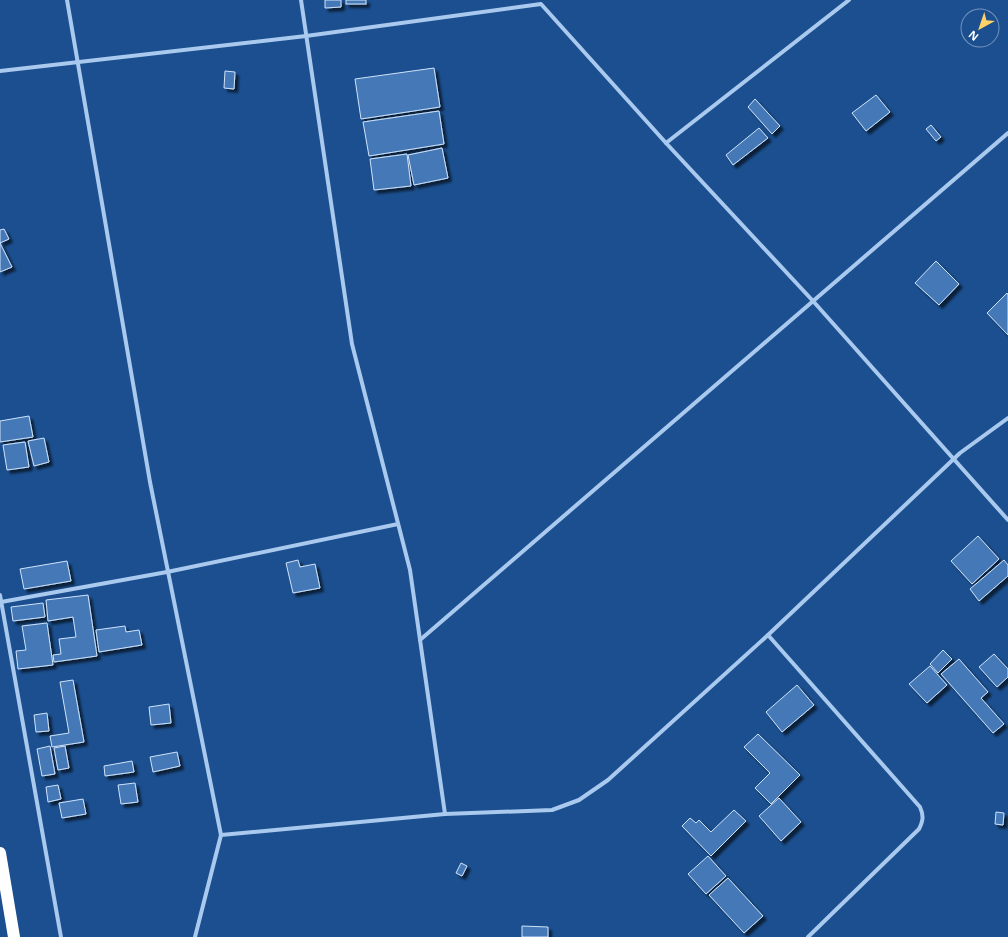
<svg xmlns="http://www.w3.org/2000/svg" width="1008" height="937" font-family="'Noto Sans',sans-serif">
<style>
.building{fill:#4478b7;stroke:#cfe3fa;filter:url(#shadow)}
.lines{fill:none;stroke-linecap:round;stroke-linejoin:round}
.street{stroke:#a9c9ee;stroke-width:4}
.highway{stroke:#fff;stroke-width:12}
</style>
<defs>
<filter id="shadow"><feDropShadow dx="3.5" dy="3.5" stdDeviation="1" flood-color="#0009"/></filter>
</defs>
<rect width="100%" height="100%" fill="#1b4f8f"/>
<g class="building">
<polygon points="325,0 341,0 341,7 325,8"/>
<rect x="346" y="0" width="20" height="4"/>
<polygon points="434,68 440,107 361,119 355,79"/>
<polygon points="225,71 235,72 234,89 224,88"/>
<polygon points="876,95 890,112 866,131 852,113"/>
<polygon points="755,99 780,126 772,134 748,107"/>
<polygon points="439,111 444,144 369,156 363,122"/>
<polygon points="931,125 941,137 936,141 926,129"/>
<polygon points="759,128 768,138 733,165 726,155"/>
<polygon points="442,148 448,178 414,185 408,155"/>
<polygon points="407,154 411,186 374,190 370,159"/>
<polygon points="4,229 9,239 0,243 12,267 0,272 0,230"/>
<polygon points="936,261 959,284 939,305 915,283"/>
<polygon points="1007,293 1008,295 1008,335 987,313"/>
<polygon points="29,416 33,437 0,442 0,421"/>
<polygon points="44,438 49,462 34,466 28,441"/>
<polygon points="25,442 29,467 7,470 3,445"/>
<polygon points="978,536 999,559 972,584 951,561"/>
<polygon points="298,560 300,567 315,564 320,588 293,593 286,563"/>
<polygon points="1004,560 1008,565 1008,576 979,601 970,589"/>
<polygon points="67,561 71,581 24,589 20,569"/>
<polygon points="88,595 97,656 54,662 53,655 61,654 59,639 76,637 73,617 48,621 46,600"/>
<polygon points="43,603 45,617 13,621 11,607"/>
<polygon points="47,623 53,665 18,669 16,651 26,650 22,626"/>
<polygon points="125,626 126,632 139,630 142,645 99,652 96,630"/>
<polygon points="943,650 952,659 938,673 930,664"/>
<polygon points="994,654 1008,669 1008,677 997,687 979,667"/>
<polygon points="959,659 988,692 981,698 1004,724 993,733 941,674"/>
<polygon points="930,666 947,685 927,703 909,684"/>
<polygon points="73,680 84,742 52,747 50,736 69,733 60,682"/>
<polygon points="797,685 814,705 782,732 766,712"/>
<polygon points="169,704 171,723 151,725 149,707"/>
<polygon points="47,713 49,731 36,732 34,715"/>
<polygon points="758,734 800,775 771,804 755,788 770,773 744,747"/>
<polygon points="50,746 55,774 42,776 37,749"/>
<polygon points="65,746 69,768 58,770 54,748"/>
<polygon points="177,752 180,766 153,772 150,757"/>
<polygon points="132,761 134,772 105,776 104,766"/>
<polygon points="135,783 138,802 121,804 118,785"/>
<polygon points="58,785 61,799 48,802 46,787"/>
<polygon points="779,798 801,822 781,841 759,816"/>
<polygon points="83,799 86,814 62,818 59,803"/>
<polygon points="734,810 746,821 711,856 682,826 690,818 696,823 699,820 711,832"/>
<polygon points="996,812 1004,813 1003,825 995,824"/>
<polygon points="708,856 726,876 706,894 688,874"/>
<polygon points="461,863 467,866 462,876 456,873"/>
<polygon points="728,878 763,916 744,933 709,895"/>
<polygon points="522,926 548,927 548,937 522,937"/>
</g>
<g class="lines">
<g class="street">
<polyline points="67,0 150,482 221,835 195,937"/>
<polyline points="301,0 352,344 410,570 445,814"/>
<polyline points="0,71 306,36 541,4 666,143 813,301 1008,520"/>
<polyline points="666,143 849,0"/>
<polyline points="0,595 61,937"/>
<polyline points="1,602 167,572 398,524"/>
<path d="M 768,635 L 920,807 C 924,816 923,821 919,829 L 808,937"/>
<polyline points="420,640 1008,133"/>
<polyline points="221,835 445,814 552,810 579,800 608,780 768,635 960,453 1008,418"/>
</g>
<polyline class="highway" points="0,853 14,937"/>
</g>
<g transform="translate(980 28) rotate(220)"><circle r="19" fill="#1b4f8f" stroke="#7695bc"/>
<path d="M0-3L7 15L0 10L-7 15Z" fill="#ffd166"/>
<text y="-6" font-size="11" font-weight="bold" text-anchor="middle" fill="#ffffff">N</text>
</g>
</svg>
